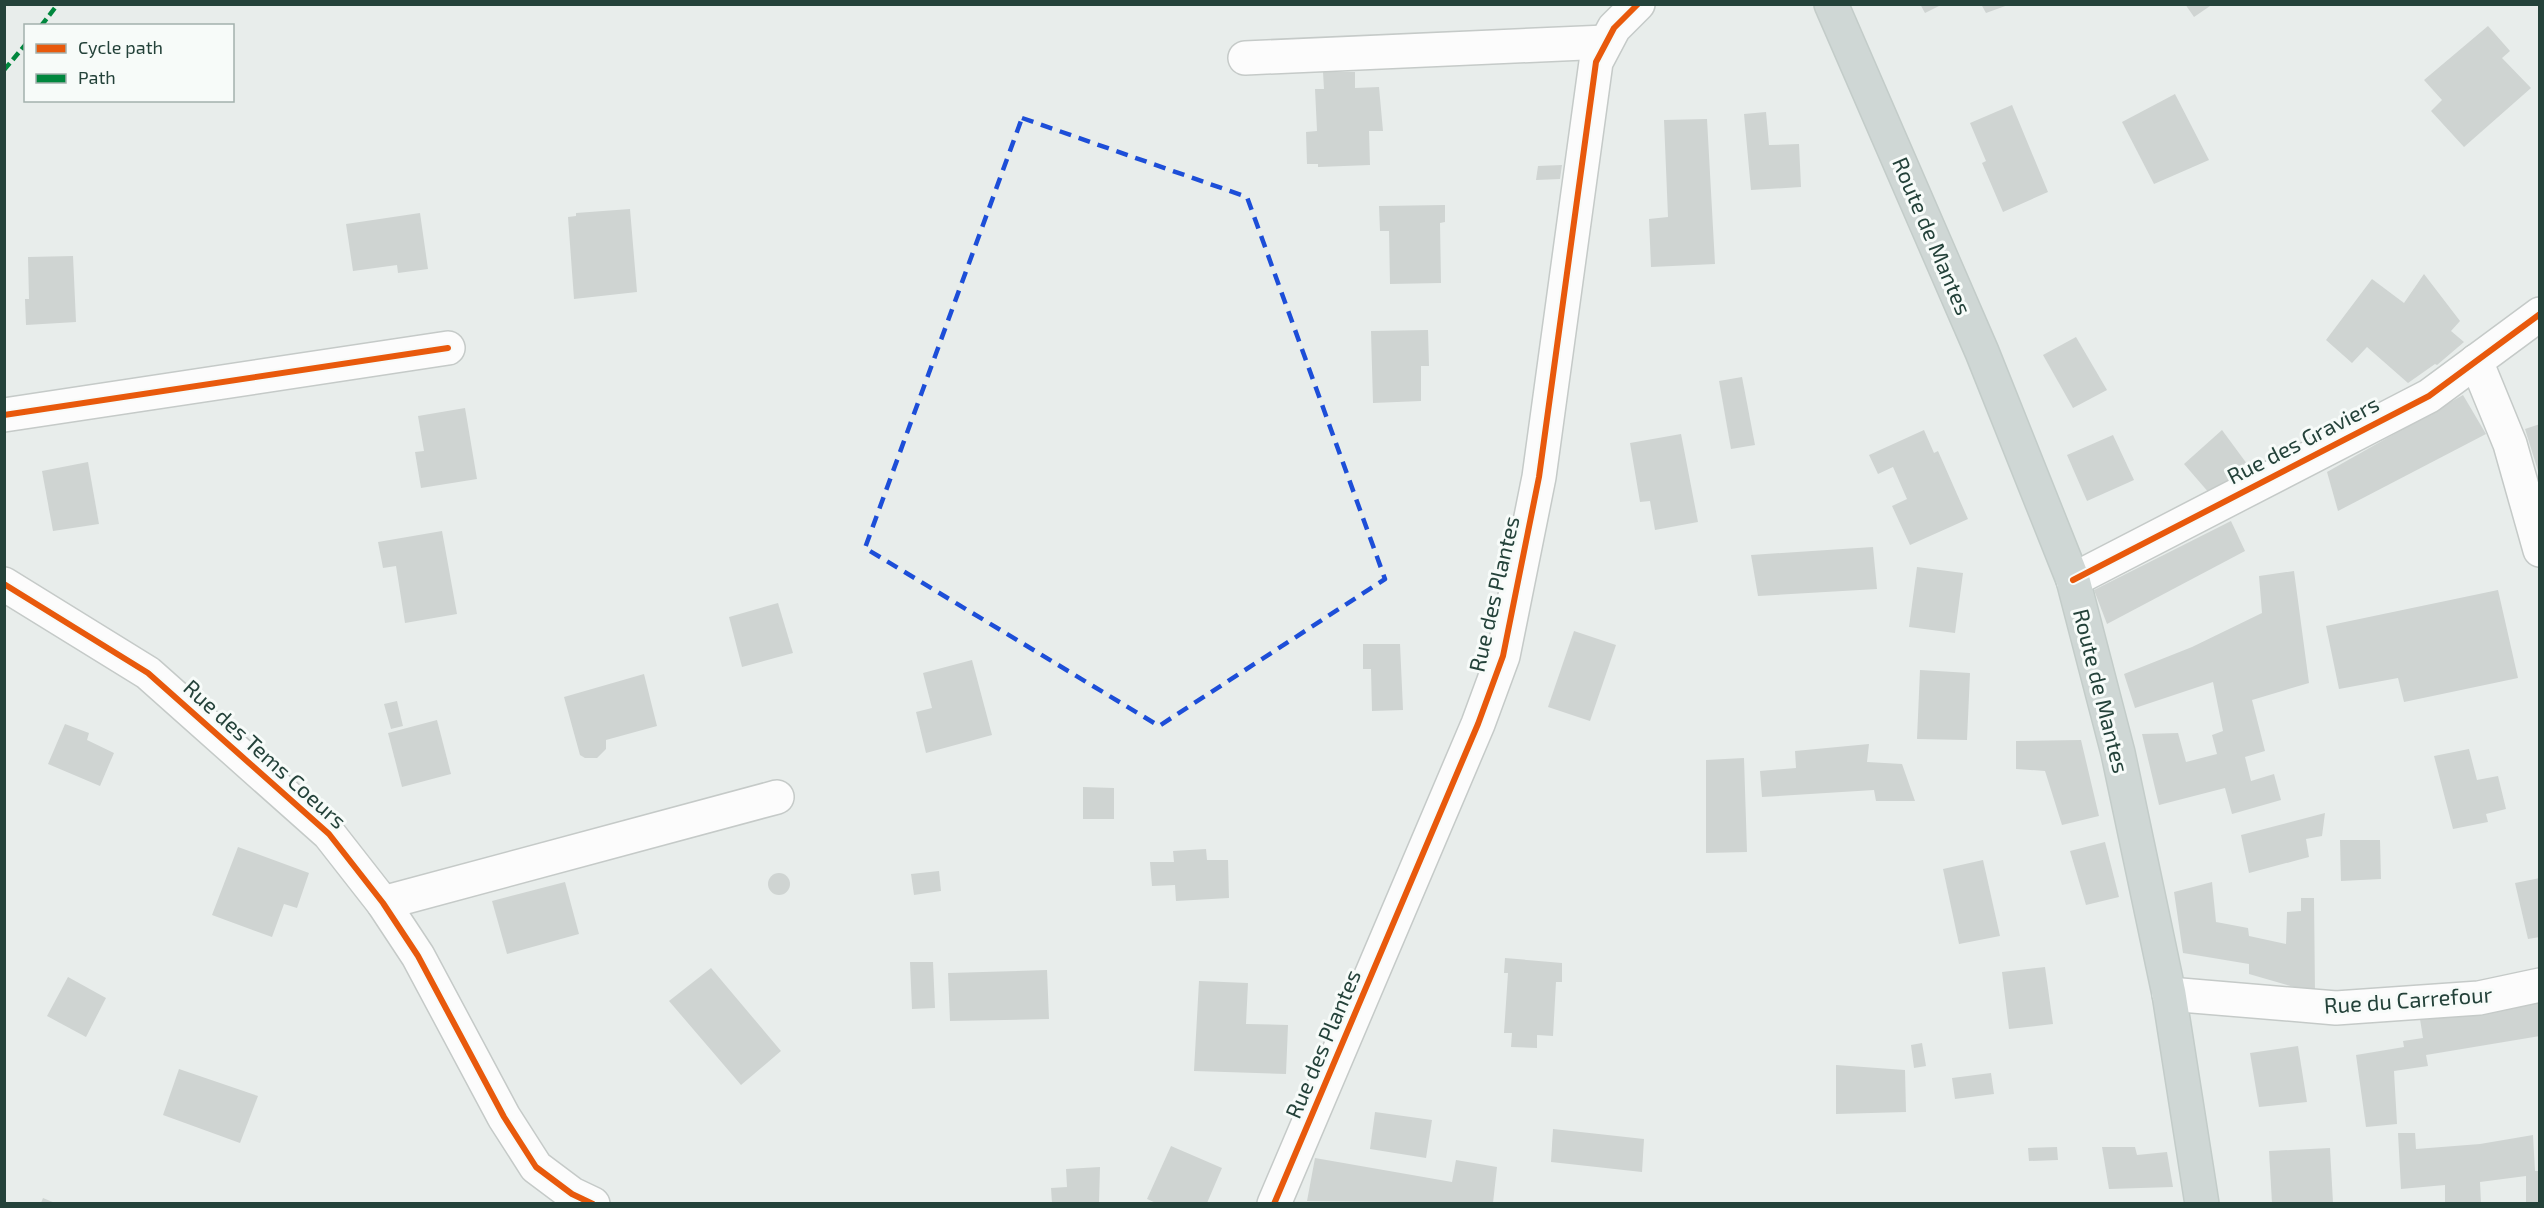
<svg xmlns="http://www.w3.org/2000/svg" width="2544" height="1208" font-family="'Exo 2',sans-serif">
<style>
.building{fill:#cfd4d2}
.lines{fill:none;stroke-linecap:round;stroke-linejoin:round}
.minor-casing{stroke:#c5cac8;stroke-width:36}
.major-casing{stroke:#c3ccc9;stroke-width:36}
.minor{stroke:#fcfcfc;stroke-width:33}
.major{stroke:#cfd7d5;stroke-width:33}
.quiet{stroke:#00873e;stroke-width:4.5;stroke-dasharray:9 4.5;stroke-linecap:butt}
.cycleway-casing{stroke:#f7fbf9;stroke-width:10}
.cycleway{stroke:#e8590c;stroke-width:6}
.marked{fill:none;stroke:#1d4ed8;stroke-width:4.5;stroke-dasharray:12 8;stroke-linejoin:round}
.labels{text-anchor:middle;stroke-width:6;stroke-linejoin:round;paint-order:stroke}
.street-label{font-size:22px;fill:#24423a;stroke:#f7fbf9}
</style>
<rect width="100%" height="100%" fill="#e8edeb"/>
<g class="building">
<polygon points="1920,4 1943,4 1925,13"/>
<polygon points="1981,4 2008,4 2008,5 1986,13"/>
<polygon points="2185,4 2213,4 2194,17"/>
<polygon points="2488,26 2510,51 2502,58 2531,88 2464,147 2431,111 2442,100 2424,80"/>
<polygon points="1323,72 1355,72 1355,88 1379,87 1383,131 1369,131 1370,165 1318,167 1318,164 1307,164 1306,132 1317,131 1315,89 1324,89"/>
<polygon points="2175,94 2209,160 2154,184 2122,122"/>
<polygon points="2012,105 2048,192 2003,212 1982,163 1986,161 1970,123"/>
<polygon points="1766,112 1769,145 1799,144 1801,187 1751,190 1744,114"/>
<polygon points="1707,119 1715,264 1651,267 1649,219 1668,217 1664,120"/>
<polygon points="1562,165 1560,179 1536,180 1538,166"/>
<polygon points="1445,205 1445,222 1440,223 1441,283 1390,284 1389,231 1380,231 1379,206"/>
<polygon points="630,209 637,292 574,299 568,217 576,216 576,213"/>
<polygon points="420,213 428,269 398,273 397,265 353,271 346,224"/>
<polygon points="73,256 76,322 26,325 25,299 29,299 28,257"/>
<polygon points="2424,274 2460,321 2451,331 2464,342 2437,365 2435,364 2408,383 2367,347 2352,363 2326,340 2372,279 2404,303"/>
<polygon points="1428,330 1429,366 1421,366 1421,401 1373,403 1371,331"/>
<polygon points="2076,337 2107,390 2073,408 2043,355"/>
<polygon points="1742,377 1755,445 1731,449 1719,381"/>
<polygon points="2463,395 2486,434 2338,511 2327,472"/>
<polygon points="465,408 477,479 421,488 415,452 424,451 418,416"/>
<polygon points="2540,424 2540,474 2539,474 2525,429"/>
<polygon points="1924,430 1934,453 1938,451 1968,519 1910,545 1892,506 1907,499 1893,467 1878,474 1869,455"/>
<polygon points="2222,430 2253,472 2210,494 2184,464"/>
<polygon points="1681,434 1698,522 1655,530 1650,501 1640,502 1630,443"/>
<polygon points="2113,435 2134,480 2087,501 2067,455"/>
<polygon points="88,462 99,524 53,531 42,471"/>
<polygon points="2231,521 2245,551 2107,624 2094,590"/>
<polygon points="442,531 457,614 405,623 396,566 383,568 378,542"/>
<polygon points="1873,547 1877,589 1758,596 1751,555"/>
<polygon points="1917,567 1963,573 1955,633 1909,627"/>
<polygon points="2294,571 2309,683 2252,700 2265,751 2245,757 2251,781 2274,774 2281,800 2232,814 2225,788 2159,805 2142,734 2178,733 2186,762 2217,754 2212,735 2223,731 2213,682 2135,708 2124,674 2192,647 2262,613 2259,576"/>
<polygon points="2498,590 2518,678 2404,702 2398,678 2339,689 2326,626"/>
<polygon points="778,603 793,653 742,667 729,617"/>
<polygon points="1574,631 1616,645 1590,721 1548,707"/>
<polygon points="1363,644 1400,644 1403,710 1372,711 1371,669 1363,669"/>
<polygon points="972,660 992,735 926,753 916,712 932,708 923,673"/>
<polygon points="1920,670 1970,673 1967,740 1917,739"/>
<polygon points="644,674 657,726 606,740 606,749 597,758 585,758 580,755 564,697"/>
<polygon points="397,701 403,726 391,729 384,704"/>
<polygon points="437,720 451,774 402,787 388,733"/>
<polygon points="65,724 89,733 87,740 114,753 100,786 48,764"/>
<polygon points="2081,740 2099,816 2062,825 2045,771 2016,769 2016,741"/>
<polygon points="1869,744 1867,762 1902,764 1915,801 1876,801 1874,790 1762,797 1760,771 1796,768 1795,751"/>
<polygon points="2469,749 2477,780 2498,776 2506,809 2486,814 2488,822 2453,829 2434,756"/>
<polygon points="1744,758 1747,852 1706,853 1706,760"/>
<polygon points="1083,787 1114,788 1114,819 1083,819"/>
<polygon points="2325,813 2322,836 2306,839 2309,857 2249,873 2241,835"/>
<polygon points="2340,840 2380,840 2381,879 2341,881"/>
<polygon points="2105,842 2119,897 2086,905 2070,851"/>
<polygon points="238,847 309,873 297,908 284,904 272,937 212,915"/>
<polygon points="1206,849 1207,860 1228,860 1229,898 1176,901 1175,885 1152,886 1150,862 1174,862 1173,851"/>
<polygon points="1983,860 2000,936 1959,944 1943,869"/>
<polygon points="939,871 941,891 914,895 911,874"/>
<circle cx="779" cy="884" r="11"/>
<polygon points="2540,878 2540,937 2528,939 2515,883"/>
<polygon points="565,882 579,934 507,954 492,901"/>
<polygon points="2212,882 2216,922 2248,928 2249,936 2286,944 2287,912 2301,911 2301,898 2314,898 2315,993 2249,974 2249,964 2183,953 2174,892"/>
<polygon points="1505,958 1562,963 1562,982 1556,982 1553,1036 1537,1035 1537,1048 1511,1047 1512,1033 1504,1033 1508,973 1504,973"/>
<polygon points="910,962 933,962 935,1008 912,1009"/>
<polygon points="2045,967 2053,1024 2009,1029 2002,972"/>
<polygon points="711,968 781,1051 741,1085 669,1001"/>
<polygon points="1047,970 1049,1019 950,1021 948,973"/>
<polygon points="68,977 106,998 86,1037 47,1016"/>
<polygon points="1199,981 1248,983 1246,1024 1288,1025 1286,1074 1194,1071"/>
<polygon points="2540,998 2540,1036 2426,1055 2428,1066 2394,1071 2397,1124 2366,1127 2356,1055 2404,1047 2403,1041 2423,1038 2420,1019"/>
<polygon points="1922,1043 1926,1066 1914,1068 1911,1045"/>
<polygon points="2298,1046 2307,1102 2259,1107 2250,1053"/>
<polygon points="1836,1065 1905,1070 1906,1112 1836,1114"/>
<polygon points="179,1069 258,1096 240,1143 163,1115"/>
<polygon points="1991,1073 1994,1094 1955,1099 1952,1078"/>
<polygon points="1375,1112 1432,1120 1426,1158 1370,1149"/>
<polygon points="1553,1129 1644,1139 1642,1172 1551,1162"/>
<polygon points="2398,1133 2415,1133 2416,1149 2480,1144 2533,1135 2535,1171 2540,1171 2540,1203 2526,1203 2526,1176 2480,1182 2481,1203 2445,1203 2445,1185 2401,1189"/>
<polygon points="1171,1146 1222,1168 1207,1203 1156,1203 1147,1199"/>
<polygon points="2057,1147 2058,1160 2029,1161 2028,1148"/>
<polygon points="2102,1147 2135,1147 2137,1155 2167,1152 2173,1187 2109,1189"/>
<polygon points="2330,1148 2333,1203 2272,1203 2269,1151"/>
<polygon points="1315,1158 1452,1182 1456,1160 1497,1167 1493,1203 1307,1201"/>
<polygon points="1100,1167 1099,1203 1052,1203 1051,1188 1067,1187 1066,1169"/>
<polygon points="43,1198 55,1203 41,1203"/>
</g>
<g class="lines">
<g class="minor-casing">
<g id="minor">
<polyline points="1245,58 1606,42"/>
<polyline points="2476,361 2510,444 2540,550"/>
<polyline points="4,415 448,348"/>
<polyline points="2073,580 2429,396 2540,314"/>
<polyline points="4,584 148,673 329,834 383,903 418,956 504,1117 536,1167 572,1194 593,1204"/>
<polyline points="383,903 777,797"/>
<polyline points="2169,994 2336,1008 2479,998 2540,985"/>
<polyline points="1274,1204 1478,724 1503,656 1539,477 1596,62 1614,28 1638,4"/>
</g>
</g>
<g class="major-casing">
<polyline id="major" points="1831,4 1982,352 2073,580 2118,753 2169,994 2202,1204"/>
</g>
<use href="#minor" class="minor"/>
<use href="#major" class="major"/>
<g class="quiet">
<polyline points="41,26 58,4"/>
<polyline points="4,70 26,44"/>
</g>
<g class="cycleway-casing">
<g id="cycleway">
<polyline points="4,415 448,348"/>
<polyline points="2073,580 2429,396 2540,314"/>
<polyline points="4,584 148,673 329,834 383,903 418,956 504,1117 536,1167 572,1194 593,1204"/>
<polyline points="1274,1204 1478,724 1503,656 1539,477 1596,62 1614,28 1638,4"/>
</g>
</g>
<use href="#cycleway" class="cycleway"/>
</g>
<path class="marked" d="M 1022,118 L 1247,197 L 1385,579 L 1159,726 L 865,548 Z"/>
<g class="labels">
<g class="street-label">
<text transform="translate(1932 236) rotate(67)" y="8">Route de Mantes</text>
<text transform="translate(2303 440) rotate(-27)" y="8">Rue des Graviers</text>
<text transform="translate(1494 594) rotate(-77)" y="8">Rue des Plantes</text>
<text transform="translate(2101 691) rotate(76)" y="8">Route de Mantes</text>
<text transform="translate(265 754) rotate(42)" y="8">Rue des Tems Coeurs</text>
<text transform="translate(2408 1000) rotate(-4)" y="8">Rue du Carrefour</text>
<text transform="translate(1323 1044) rotate(-67)" y="8">Rue des Plantes</text>
</g>
</g>
<rect width="2544" height="1208" fill="none" stroke="#24423a" stroke-width="12"/>
<rect x="24" y="24" width="210" height="78" fill="#f7fbf9" stroke="#a3b1ad" stroke-width="1.5"/>
<rect x="36" y="44" width="30" height="9" fill="#e8590c" stroke="#a3b1ad" stroke-width="1.5"/>
<text x="78" y="54" font-size="18" fill="#24423a">Cycle path</text>
<rect x="36" y="74" width="30" height="9" fill="#00873e" stroke="#a3b1ad" stroke-width="1.5"/>
<text x="78" y="84" font-size="18" fill="#24423a">Path</text>
</svg>
